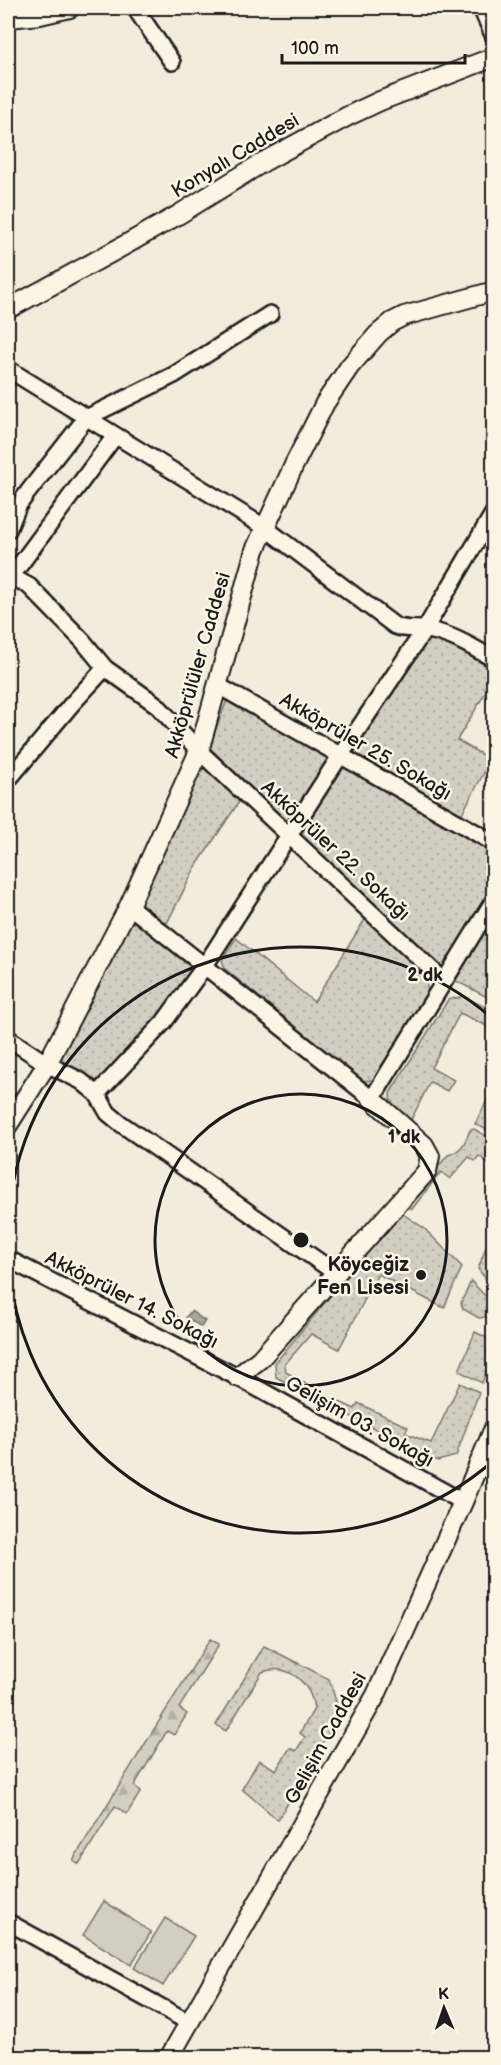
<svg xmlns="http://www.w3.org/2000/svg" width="501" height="2065" font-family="'Balsamiq Sans',sans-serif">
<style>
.grass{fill:url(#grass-dots);stroke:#78756e;stroke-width:1.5}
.forest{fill:url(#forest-firs);stroke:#78756e;stroke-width:1.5}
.garden{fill:#d3cec1;stroke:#78756e;stroke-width:1.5}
.water{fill:url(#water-ripples);stroke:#716e68;stroke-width:1.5}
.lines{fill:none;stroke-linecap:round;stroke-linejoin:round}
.minor-casing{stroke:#1c1c1c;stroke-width:20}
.tertiary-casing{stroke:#1c1c1c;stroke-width:22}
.minor{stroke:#fcf5e5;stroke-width:15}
.tertiary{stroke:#fcf5e5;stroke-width:18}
.ring{fill:none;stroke:#1c1c1c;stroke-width:3}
.poi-dot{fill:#1c1c1c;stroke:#fcf5e5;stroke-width:2}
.labels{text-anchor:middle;stroke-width:5;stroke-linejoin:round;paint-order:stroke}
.street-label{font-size:20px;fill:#1c1c1c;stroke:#fcf5e5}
.poi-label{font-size:20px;font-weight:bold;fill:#1c1c1c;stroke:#fcf5e5;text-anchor:end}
.centre{fill:#1c1c1c;stroke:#fcf5e5;stroke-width:3}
.ring-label{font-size:18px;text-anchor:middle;font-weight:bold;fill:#1c1c1c;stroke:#fcf5e5;stroke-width:5;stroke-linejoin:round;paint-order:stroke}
</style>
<defs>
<pattern id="grass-dots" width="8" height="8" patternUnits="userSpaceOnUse" patternTransform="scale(1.5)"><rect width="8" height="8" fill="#d3cec1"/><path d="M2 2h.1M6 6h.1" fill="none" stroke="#b5b0a5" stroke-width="1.8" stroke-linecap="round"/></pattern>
<pattern id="forest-firs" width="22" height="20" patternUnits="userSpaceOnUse" patternTransform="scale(1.5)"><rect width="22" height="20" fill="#d3cec1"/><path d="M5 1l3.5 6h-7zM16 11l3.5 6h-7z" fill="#b5b0a5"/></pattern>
<pattern id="water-ripples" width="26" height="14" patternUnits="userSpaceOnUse" patternTransform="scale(1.5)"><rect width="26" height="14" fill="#aaa59b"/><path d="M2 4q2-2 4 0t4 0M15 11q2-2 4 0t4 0" fill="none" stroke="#8a867e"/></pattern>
</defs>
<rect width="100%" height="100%" fill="#f3ecdd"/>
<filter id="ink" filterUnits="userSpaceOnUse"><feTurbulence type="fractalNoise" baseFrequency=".0167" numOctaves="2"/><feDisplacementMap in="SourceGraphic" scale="12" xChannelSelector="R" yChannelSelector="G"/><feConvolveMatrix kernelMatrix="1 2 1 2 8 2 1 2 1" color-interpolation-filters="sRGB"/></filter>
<g filter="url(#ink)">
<g class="grass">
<polygon points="442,639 493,669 493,680 457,740 491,760 460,817 353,755 425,641"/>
<polygon points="229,695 329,758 288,823 209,747"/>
<polygon points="202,763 243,796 195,868 165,927 136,905"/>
<polygon points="344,766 493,849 493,891 443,972 298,832"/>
<polygon points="493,912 493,1000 452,979"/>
<polygon points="367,916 425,973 428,995 373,1080 362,1081 225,969 222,960 236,938 314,1002"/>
<path d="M 135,922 L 195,966 C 167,1009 131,1046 96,1084 L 58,1058 L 126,925 Z"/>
<polygon points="463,996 493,1011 493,1029 460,1013 431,1068 454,1080 447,1091 430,1082 410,1122 391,1106 390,1093 448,1000"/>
<polygon points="489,1097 493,1100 493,1133 475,1124"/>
<path d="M 474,1129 L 493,1140 L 493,1167 L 479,1156 L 475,1161 L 469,1157 L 450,1179 L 441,1172 L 412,1209 L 407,1204 L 448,1155 C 462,1151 465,1143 470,1130 Z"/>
<polygon points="400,1212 424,1228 462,1267 444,1308 378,1274 339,1349 311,1334 285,1364 286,1372 311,1387 308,1394 276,1377 275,1363"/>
<polygon points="493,1228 493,1288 478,1269"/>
<polygon points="471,1281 488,1299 485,1317 479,1318 463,1309 461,1303"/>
<polygon points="475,1332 493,1341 493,1353 482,1383 459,1371"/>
<polygon points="460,1383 479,1392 456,1456 438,1461 321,1401 326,1396 355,1409 358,1403 408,1427 405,1433 431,1443"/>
<path d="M 264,1646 L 329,1679 L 340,1714 L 278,1820 L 242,1789 L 259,1760 L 276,1770 L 290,1748 L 296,1751 L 305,1737 L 300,1733 L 314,1709 C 311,1684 289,1662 262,1672 L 226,1731 L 216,1725 Z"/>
</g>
<polygon class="forest" points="210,1639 219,1644 179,1708 187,1714 174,1735 167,1731 134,1786 141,1791 127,1814 115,1806 79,1864 73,1860"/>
<g class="garden">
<polygon points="104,1901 151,1932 131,1965 83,1935"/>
<polygon points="165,1918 194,1936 163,1986 134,1968"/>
</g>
<polygon class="water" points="191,1311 205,1321 201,1327 186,1317"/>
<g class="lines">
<g class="minor-casing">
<g id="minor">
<polyline points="135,8 172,62"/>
<polyline points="481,8 494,37"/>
<path d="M 8,369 L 264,527 L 395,626 C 409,631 415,627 428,630 C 452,634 473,648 494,659"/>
<polyline points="8,530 18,506 28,492 86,418 174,375 270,314"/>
<polyline points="8,580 18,580 29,586 83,641 105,668 157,705 199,751 444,981"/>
<polyline points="8,581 115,436"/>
<polyline points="217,685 494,843"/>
<polyline points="8,780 71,705 105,668"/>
<polyline points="129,906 372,1099 494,900"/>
<polyline points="8,1038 47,1064 81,1081 97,1094 108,1113 120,1123 337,1274"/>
<polyline points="97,1094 164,1022 204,967 340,756 425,629 494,512"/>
<polyline points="8,1259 237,1377 463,1502"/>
<polyline points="475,1472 494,1463"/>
<polyline points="8,1922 190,2023"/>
</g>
</g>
<g class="tertiary-casing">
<g id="tertiary">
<polyline points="8,18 40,15 70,8"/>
<polyline points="8,309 125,245 178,215 265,161 348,116 380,101 494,57"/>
<polyline points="8,1125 47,1064 129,906 199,751 255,550 294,465 325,403 350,366 378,334 392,322 404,316 494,291"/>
<polyline points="237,1377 260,1359 427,1171 430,1156 424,1145 372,1099"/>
<polyline points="169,2058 376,1695 463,1502 494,1428"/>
</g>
</g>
<use href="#minor" class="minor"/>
<use href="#tertiary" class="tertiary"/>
</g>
</g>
<g class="ring">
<circle cx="301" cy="1240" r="146"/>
<path d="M493 1461A293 293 0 1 1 493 1019"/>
</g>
<circle class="poi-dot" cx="421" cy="1275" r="6"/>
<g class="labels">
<g class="street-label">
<text transform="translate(235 155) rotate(-31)" y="7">Konyalı Caddesi</text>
<text transform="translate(197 665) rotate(-74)" y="7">Akköprülüler Caddesi</text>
<text transform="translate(366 746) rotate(30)" y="7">Akköprüler 25. Sokağı</text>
<text transform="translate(336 850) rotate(43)" y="7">Akköprüler 22. Sokağı</text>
<text transform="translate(132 1299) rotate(27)" y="7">Akköprüler 14. Sokağı</text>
<text transform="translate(360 1421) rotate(29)" y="7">Gelişim 03. Sokağı</text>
<text transform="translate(325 1738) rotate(-61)" y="7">Gelişim Caddesi</text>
</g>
<g class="poi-label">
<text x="409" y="1271">Köyceğiz<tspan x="409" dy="23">Fen Lisesi</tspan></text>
</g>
</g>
<circle cx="301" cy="1240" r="9" class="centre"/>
<g class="ring-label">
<text x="425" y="981">2 dk</text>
<text x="404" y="1143">1 dk</text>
</g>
<rect width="501" height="2065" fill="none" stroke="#fcf5e5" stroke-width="30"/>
<rect x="15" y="15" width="471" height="2035" fill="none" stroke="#1c1c1c" stroke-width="2" filter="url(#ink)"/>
<g transform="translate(444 2008) rotate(358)" stroke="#fcf5e5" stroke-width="4.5" paint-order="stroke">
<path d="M0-4.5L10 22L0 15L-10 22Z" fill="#1c1c1c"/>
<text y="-9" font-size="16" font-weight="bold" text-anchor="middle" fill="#1c1c1c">K</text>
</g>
<path d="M282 54v9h183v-9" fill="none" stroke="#1c1c1c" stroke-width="3"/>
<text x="291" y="54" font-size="18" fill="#1c1c1c" stroke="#fcf5e5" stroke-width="4.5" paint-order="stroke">100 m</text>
</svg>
